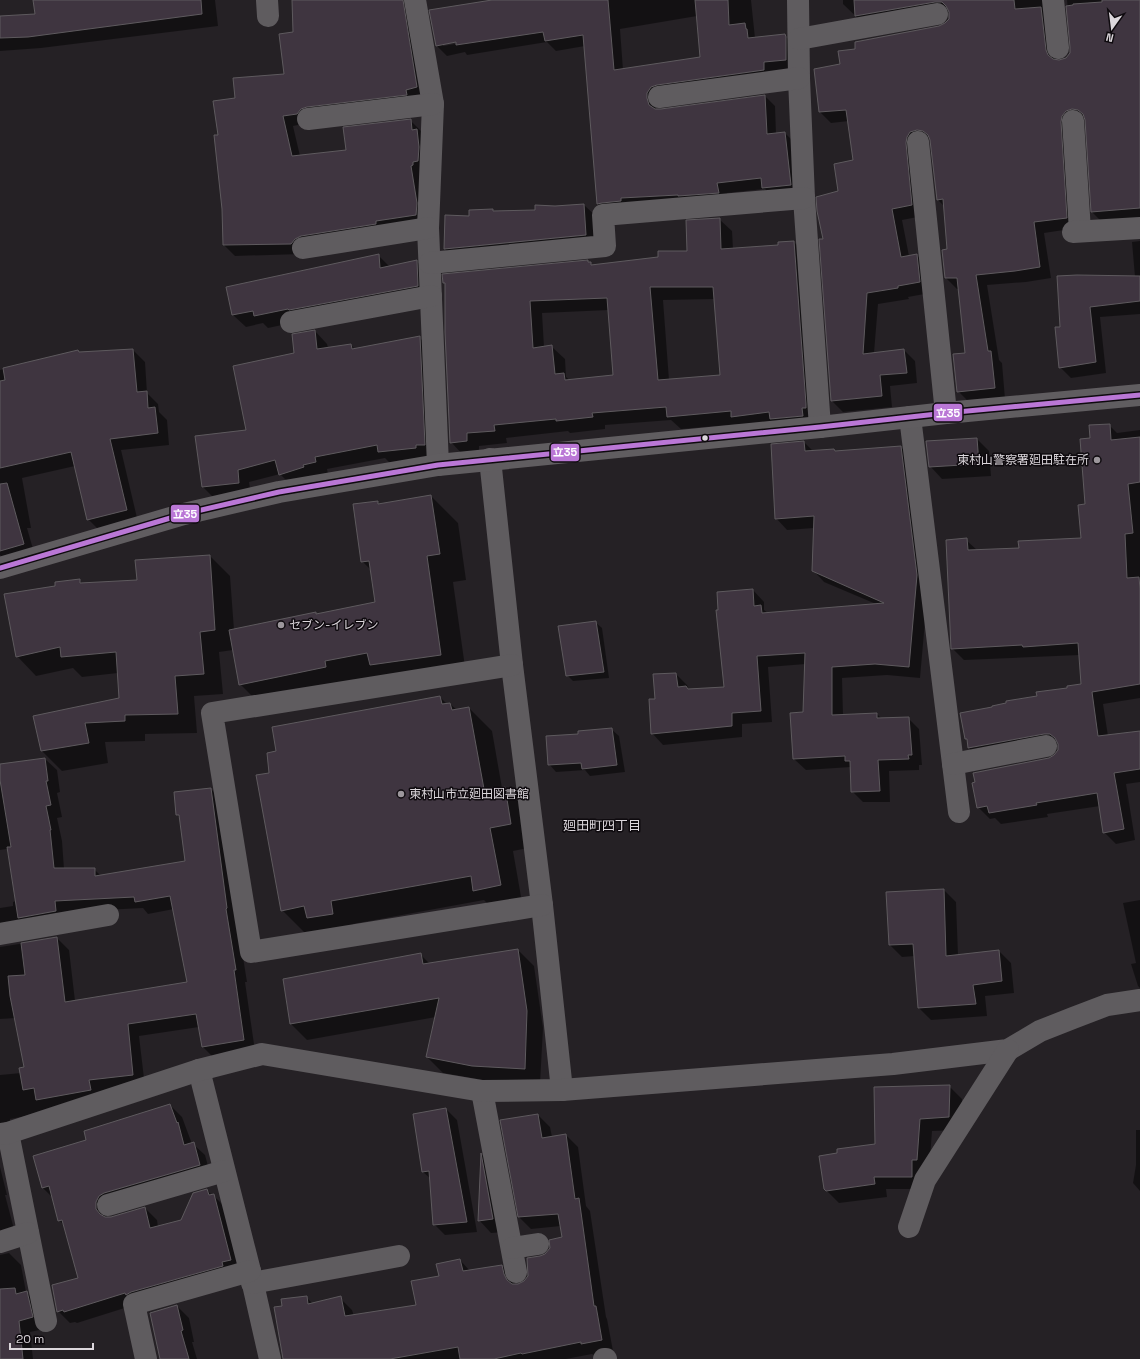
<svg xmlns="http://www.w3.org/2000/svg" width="1140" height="1359" font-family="'Space Grotesk','Noto Sans JP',sans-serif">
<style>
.shadow{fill:#0007;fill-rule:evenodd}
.building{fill:#3f3540;stroke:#5e5a5e;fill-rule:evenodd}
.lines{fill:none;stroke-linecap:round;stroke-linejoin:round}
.minor{stroke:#5f5c5f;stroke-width:22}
.major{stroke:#605d60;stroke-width:22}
.bus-1-casing{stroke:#0e0a0e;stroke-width:8}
.bus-1{stroke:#ba77d6;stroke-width:5}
.bus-dot{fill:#dcd7dc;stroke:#0e0a0e;stroke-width:1.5}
.poi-dot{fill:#9c979c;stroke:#0e0a0e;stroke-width:1.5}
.labels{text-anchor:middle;stroke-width:3;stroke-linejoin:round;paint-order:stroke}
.poi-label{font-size:12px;fill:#dcd7dc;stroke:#0e0a0e;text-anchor:start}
.neighbourhood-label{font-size:13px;fill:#dcd7dc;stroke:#0e0a0e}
.line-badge{stroke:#0e0a0e;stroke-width:1.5}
.badge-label{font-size:11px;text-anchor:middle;font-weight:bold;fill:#fff}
</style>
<rect width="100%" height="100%" fill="#252125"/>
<g class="shadow">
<polygon points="34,0 215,0 218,26 41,48 0,51 0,17 36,15"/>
<polygon points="293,0 413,0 428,98 293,126 300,156 347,151 410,120 421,131 427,226 302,254 235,256 224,245 219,135 236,99 285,74 294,33"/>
<path d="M 499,0 L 751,0 L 755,38 L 784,35 L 795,45 L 796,69 L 657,103 L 656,109 L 661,110 L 765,96 L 775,106 L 776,134 L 785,133 L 795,143 L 800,195 L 773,197 L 765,189 L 727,193 L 728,202 L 608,214 L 598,204 L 585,46 L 556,51 L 547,42 L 467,55 L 465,52 L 447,56 L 437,46 ZM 697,16 L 701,58 L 623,70 L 620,29 ZM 461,41 L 461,43 L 443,46 L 443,44 Z"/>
<polygon points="843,0 1058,0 1051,13 1056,61 1066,59 1070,54 1071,47 1067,0 1140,0 1140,220 1103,223 1092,212 1086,120 1078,121 1077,228 1044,233 1051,278 1026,282 987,285 999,360 1002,363 1005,399 969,402 958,391 966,354 960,289 957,289 946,278 948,250 945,207 938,200 931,141 929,140 922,142 923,216 902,220 909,256 917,255 928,266 930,293 908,297 909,299 878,304 874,353 904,350 915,361 917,383 890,386 892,407 843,412 832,401 825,240 839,192 855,161 849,121 831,123 820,112 842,65 857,50 940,27 946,24 950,19 950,13 867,27 843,4"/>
<polygon points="584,205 597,217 598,247 457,261 445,249 470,217 493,210 495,212 536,210 555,207"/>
<path d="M 719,219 L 732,231 L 733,249 L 779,246 L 779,243 L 794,242 L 807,255 L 818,420 L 745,429 L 740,424 L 681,429 L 671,420 L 605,425 L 605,429 L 570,433 L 568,431 L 506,438 L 507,443 L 479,446 L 479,454 L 463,455 L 451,442 L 446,285 L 444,283 L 588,261 L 593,266 L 659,258 L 688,252 ZM 715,299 L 721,376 L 669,380 L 663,300 ZM 609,310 L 614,376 L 571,381 L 566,377 L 565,359 L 552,347 L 544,347 L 542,313 Z"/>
<polygon points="1140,241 1140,314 1100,317 1106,373 1071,378 1060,367 1061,328 1058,277 1135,277 1132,242"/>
<polygon points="378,255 390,267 416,261 429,273 430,298 301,321 268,328 263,323 246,327 233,315"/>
<polygon points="315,331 327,344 328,348 351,345 355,349 420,338 432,350 427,457 391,464 385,458 327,469 328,474 292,486 280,474 249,482 251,495 215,499 203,487 247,431 295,354"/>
<polygon points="133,350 145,362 147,393 158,404 159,412 167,420 169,445 121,450 138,522 100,531 88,519 75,466 22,478 31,528 27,528 35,556 8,563 0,555 0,370 78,351 80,353"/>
<polygon points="1109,425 1117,433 1140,430 1140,698 1103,704 1108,736 1140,732 1140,782 1126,784 1135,840 1116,844 1104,832 1100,806 1047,814 1048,817 1001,824 995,818 990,819 978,807 1055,756 1059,751 1059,745 981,760 969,748 968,741 966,738 993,708 1082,684 1080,655 964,660 952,648 966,540 977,550 1020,549 1082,539 1087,505 1091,439"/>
<polygon points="977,439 989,451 991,476 942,479 930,466"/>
<polygon points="804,442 813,451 834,450 836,452 901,447 912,458 928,587 920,678 887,675 842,678 843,715 877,714 882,719 908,718 919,729 922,765 919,765 919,770 889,771 890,802 863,802 852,791 851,767 806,770 794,759 804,713 806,664 768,667 772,722 742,724 742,737 663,745 652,733 656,700 676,674 687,685 689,690 725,688 753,590 764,602 764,610 768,613 876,604 824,582 813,570 814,528 787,530 776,518"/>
<polygon points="431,496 458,523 466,580 453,582 467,681 267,711 240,684 233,650 219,652 223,694 194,696 197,733 145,734 145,741 105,742 108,763 62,771 42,751 120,699 118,673 82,677 73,668 36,676 17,656 57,587 80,581 83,584 138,581 210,556 230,576 234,630 376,603 372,571 362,561 378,502 380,504"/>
<polygon points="595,622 602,628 609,678 573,681 567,675"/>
<polygon points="440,697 447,704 450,704 457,710 469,708 492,731 502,788 505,788 528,811 533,847 513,851 523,908 497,913 484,900 353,924 355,936 305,933 282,910 270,774 277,752"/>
<polygon points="611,729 619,736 625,772 590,776 585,770 556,772 549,764 579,735"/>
<polygon points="45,759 57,770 60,792 57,793 62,817 57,818 62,841 64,869 94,869 101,876 186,861 180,818 177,815 211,789 223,801 237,920 247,982 245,982 255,1051 214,1058 202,1046 199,1027 139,1036 145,1087 103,1102 10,1119 10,1133 0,1134 0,1075 21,1073 25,1068 16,1018 0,1019 0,947 57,938 69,950 75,1001 188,983 174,909 148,914 143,908 66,912 0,941 0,908 13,906 13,902 16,901 7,849 0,850 0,765"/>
<polygon points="944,890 956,902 958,955 999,951 1011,963 1014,993 985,996 987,1016 931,1020 919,1008 915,956 902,957 890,945 887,893"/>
<polygon points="1140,900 1140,988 1138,986 1131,964 1136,963 1123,903"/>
<polygon points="518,950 534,966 543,1028 540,1084 489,1081 443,1073 427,1057 436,1017 307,1040 291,1024 284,980 421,955 430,964"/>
<polygon points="949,1086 962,1099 961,1130 932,1131 929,1172 924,1189 886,1189 887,1197 839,1203 827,1191 876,1144"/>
<polygon points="170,1105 182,1117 192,1144 193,1144 205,1155 211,1177 107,1215 107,1218 145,1208 157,1220 158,1227 182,1220 207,1190 212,1195 213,1195 225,1207 242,1271 77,1323 75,1322 70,1323 58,1311 79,1279 65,1226 59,1220 53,1198 43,1188 87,1141"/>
<polygon points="446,1109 457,1120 477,1232 445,1235 434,1224 431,1179 423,1172 414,1115"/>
<polygon points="538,1115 550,1127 552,1137 566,1135 578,1147 586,1206 590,1211 606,1317 607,1319 613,1351 594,1355 592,1354 566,1359 284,1359 283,1307 306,1297 313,1304 340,1298 352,1310 354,1316 417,1306 440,1276 460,1260 470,1271 502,1266 514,1278 515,1285 524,1282 546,1255 563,1238 561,1226 531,1229 519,1217"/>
<polygon points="1136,1130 1140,1130 1140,1191 1133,1183 1136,1165"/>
<polygon points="482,1155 493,1166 505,1232 491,1233 479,1220"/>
<polygon points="0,1167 7,1195 5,1195 15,1233 0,1250"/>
<polygon points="9,1253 21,1265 26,1292 39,1304 44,1329 30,1332 33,1359 0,1359 0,1255"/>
<polygon points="177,1306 189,1318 194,1342 192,1342 197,1359 162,1359"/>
</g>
<g class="building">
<polygon points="33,0 201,0 202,14 28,37 0,38 0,16 35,14"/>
<polygon points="292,0 403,0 417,87 406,90 407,95 307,107 301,109 297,114 283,116 292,156 346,150 343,127 411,119 412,130 417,129 419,147 418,161 413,162 413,165 411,166 417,203 416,215 376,221 376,224 301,236 295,239 291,244 223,245 222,209 214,135 218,135 213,101 235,98 233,78 284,74 279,34 293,32"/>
<polygon points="492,0 608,0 614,70 700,57 695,0 728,0 729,25 745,23 746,29 747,29 748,38 785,34 786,37 786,60 764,62 764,70 657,85 651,87 647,93 647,98 649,105 655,109 661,109 765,95 767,134 785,132 791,185 762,188 761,178 717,183 719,193 678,196 678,195 621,198 621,201 602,203 597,204 583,35 545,41 543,32 456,45 456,42 436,46 429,10"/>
<polygon points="854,0 1014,0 1015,9 1041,7 1046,50 1048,55 1053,59 1059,60 1066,58 1070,53 1070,47 1066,6 1073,5 1073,4 1102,2 1102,0 1140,0 1140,208 1091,212 1085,120 1083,114 1078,110 1072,109 1066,111 1062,116 1061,122 1067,218 1034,222 1040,267 1015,271 976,275 988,351 991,351 995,388 957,392 953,354 965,353 957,278 945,278 942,250 947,249 943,199 937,200 930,140 928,135 923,131 917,130 910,132 907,137 906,143 912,205 892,209 901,257 917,254 920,282 898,286 898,288 867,293 863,354 904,349 907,373 880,375 882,396 831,401 819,239 823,239 817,211 816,197 838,191 834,164 853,160 846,110 819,112 814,69 840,64 838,51 855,49 855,42 939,26 945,23 949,19 949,12 946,6 942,2 935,2 855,16"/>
<polygon points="584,204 586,235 444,249 445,215 469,216 469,210 493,209 493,211 535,210 535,205 555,206"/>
<path d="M 720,218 L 721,249 L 778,245 L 778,242 L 794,241 L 806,404 L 806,408 L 802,408 L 803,416 L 770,419 L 769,412 L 731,417 L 731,411 L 667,417 L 666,407 L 592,413 L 593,417 L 556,421 L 556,419 L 494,425 L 495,431 L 467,433 L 467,441 L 450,443 L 445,332 L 445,283 L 443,283 L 442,274 L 588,260 L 588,262 L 591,262 L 591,265 L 658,257 L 658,251 L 687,251 L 686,220 ZM 650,287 L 713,287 L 720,375 L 658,380 ZM 607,298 L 613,375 L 565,380 L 564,373 L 555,374 L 552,345 L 533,348 L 530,301 Z"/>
<polygon points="379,254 380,268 417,260 418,286 289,310 288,309 254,316 253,311 232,315 226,287"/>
<polygon points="1077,275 1140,276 1140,301 1090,307 1096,362 1059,368 1055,327 1060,327 1057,276"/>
<polygon points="315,330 317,349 351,344 352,349 420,336 425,445 416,445 416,448 378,452 377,445 315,457 316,462 303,465 304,467 279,475 275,460 238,470 239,483 202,487 195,436 246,430 233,366 294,353 292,334"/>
<polygon points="133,349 137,392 147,391 148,408 155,407 158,433 110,439 127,510 87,520 71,452 0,468 0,381 5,380 3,368 78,350 79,352"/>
<polygon points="1110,424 1111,440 1140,437 1140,482 1128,484 1133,533 1125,534 1127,578 1139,577 1140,589 1140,684 1092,692 1098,736 1140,731 1140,769 1114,773 1124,829 1103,833 1097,793 1036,803 1037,805 989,813 987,806 977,808 972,783 975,782 973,773 1049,758 1054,755 1058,750 1058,744 1055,738 1050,734 1044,734 968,748 967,739 965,739 960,713 992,707 992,706 1006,703 1006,701 1037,696 1036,692 1067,688 1067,686 1081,684 1078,643 1023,647 1022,645 951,649 946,540 967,538 968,550 1019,548 1018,541 1081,538 1078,505 1085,504 1080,439 1090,438 1089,425"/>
<polygon points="977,438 979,464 929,467 926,441"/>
<polygon points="804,441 805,451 834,449 835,451 901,446 917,575 909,667 875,664 832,667 832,715 877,713 877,718 909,717 912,755 908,755 909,759 878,760 880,791 851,792 850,761 845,761 845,756 793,759 790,713 803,712 805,653 757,656 761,711 732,713 732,726 651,734 649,699 655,699 653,674 676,673 678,687 686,686 688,689 724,687 716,610 718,610 717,592 753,589 754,606 761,605 762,613 884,603 812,571 814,516 775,519 771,444"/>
<polygon points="7,483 24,544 0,551 0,484"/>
<polygon points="431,495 440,554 427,556 441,655 370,665 367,653 325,661 326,667 239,685 229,630 316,612 316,614 375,602 369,561 361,562 353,504 378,501 378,504"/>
<polygon points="210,555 215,630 200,632 204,674 175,676 178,714 125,715 125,721 85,723 89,743 41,751 33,716 119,698 116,652 61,657 60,647 16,657 4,594 55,586 55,582 80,579 80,583 137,580 135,560"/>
<polygon points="596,621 604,672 566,676 558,626"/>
<polygon points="440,696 442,704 450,703 452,710 469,707 484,789 505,787 511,824 490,828 501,885 473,891 471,876 331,901 333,914 307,918 304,906 281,911 256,775 269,773 267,753 276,751 272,727"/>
<polygon points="612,728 617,765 582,769 581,763 548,765 546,736 578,734 578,731"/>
<polygon points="45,758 48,781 46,781 51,805 46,806 51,830 50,830 54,868 95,868 95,876 185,861 179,815 176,815 174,792 211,788 227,908 226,909 236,970 234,970 244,1040 202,1047 196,1014 128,1024 133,1075 89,1080 91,1090 36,1100 34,1088 23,1090 19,1068 24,1067 10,996 8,976 25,975 21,943 57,937 65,1002 187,982 170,896 135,902 134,897 55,901 56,911 18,918 7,847 11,847 0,780 0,764"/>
<polygon points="944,889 946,956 999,950 1002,981 973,985 976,1004 918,1008 913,944 889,945 886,892"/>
<polygon points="518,949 527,1011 525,1069 472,1066 426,1057 439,998 290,1024 283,979 421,953 423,964"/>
<polygon points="950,1085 949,1117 920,1119 917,1160 912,1160 912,1177 874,1177 875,1184 826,1191 824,1189 819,1156 837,1153 837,1149 875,1144 874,1087"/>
<polygon points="170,1104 177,1123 178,1122 184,1145 194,1142 200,1165 104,1193 99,1196 96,1202 96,1209 100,1214 105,1217 111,1217 145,1207 150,1228 181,1220 193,1193 207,1189 209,1195 214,1194 231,1260 222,1262 223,1266 131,1292 126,1295 125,1293 64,1312 63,1310 57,1312 52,1285 78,1278 62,1220 58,1221 49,1186 42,1188 33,1156 86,1140 84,1131"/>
<polygon points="446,1108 467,1222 433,1225 429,1171 422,1172 413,1114"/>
<polygon points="538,1114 542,1138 566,1134 575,1199 579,1198 594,1306 596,1306 602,1340 581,1344 581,1342 522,1354 521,1353 494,1359 460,1359 458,1347 390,1359 283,1359 274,1307 282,1306 281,1299 307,1296 308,1304 341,1296 345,1316 416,1305 411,1281 439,1276 436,1264 460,1259 463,1271 502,1265 504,1274 507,1280 512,1284 518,1284 524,1281 528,1276 527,1258 540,1256 545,1254 550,1248 549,1240 562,1237 558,1214 518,1217 500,1120"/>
<polygon points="481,1153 493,1219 478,1221"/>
<polygon points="15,1288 16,1294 27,1291 33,1317 19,1321 23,1359 0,1359 0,1289"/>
<polygon points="177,1305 183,1330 181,1331 189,1359 160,1359 150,1313"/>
</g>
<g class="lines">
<g class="minor">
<polyline points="267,0 268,16"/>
<polyline points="415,0 433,104 428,228 438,465"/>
<polyline points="798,0 799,78 804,198 820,427"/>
<polyline points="1053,0 1058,48"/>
<polyline points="799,39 937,14"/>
<polyline points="659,97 799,78"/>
<polyline points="308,119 433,104"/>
<polyline points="1073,121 1080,231"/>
<polyline points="918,142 946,413"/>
<polyline points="1073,232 1140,228"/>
<polyline points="303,248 428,228"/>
<polyline points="430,263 605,246 603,215 804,198"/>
<polyline points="291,322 431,296"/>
<polyline points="910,417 959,812"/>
<polyline points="490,459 512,665 542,905 562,1090"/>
<polyline points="512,665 212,713 251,952 542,905"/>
<polyline points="953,764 1046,746"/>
<polyline points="0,934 108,915"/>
<polyline points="199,1070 250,1271 270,1359"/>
<polyline points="482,1091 516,1272"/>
<polyline points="8,1133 46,1321"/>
<polyline points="0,1134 8,1133 199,1070 262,1054 482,1091 562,1090 893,1064 1008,1050 1040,1031 1073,1018 1107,1005 1140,1000"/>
<polyline points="108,1205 224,1171"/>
<polyline points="909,1227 925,1180 1008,1050"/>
<polyline points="0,1242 28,1233"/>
<polyline points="512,1248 538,1244"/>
<polyline points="252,1283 399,1256"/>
<polyline points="146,1359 134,1304 250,1271"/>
<polyline points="604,1359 606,1359"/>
</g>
<polyline class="major" points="0,568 184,514 279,492 438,465 820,427 946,413 1140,395"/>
<g class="bus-1-casing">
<polyline id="bus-1" points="0,568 184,514 279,492 438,465 820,427 946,413 1140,395"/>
</g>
<use href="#bus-1" class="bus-1"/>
</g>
<circle class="bus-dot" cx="705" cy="438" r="3.5"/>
<g class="poi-dot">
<circle cx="1097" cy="460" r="4"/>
<circle cx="281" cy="625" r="4"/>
<circle cx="401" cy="794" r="4"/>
</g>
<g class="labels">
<g class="poi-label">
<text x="1089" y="464" text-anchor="end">東村山警察署廻田駐在所</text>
<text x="289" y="629">セブン-イレブン</text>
<text x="409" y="798">東村山市立廻田図書館</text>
</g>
<g class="neighbourhood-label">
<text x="602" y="830">廻田町四丁目</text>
</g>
</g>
<g class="line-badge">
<rect x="933" y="403" width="30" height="19" rx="4" fill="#ba77d6"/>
<rect x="550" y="443" width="30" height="19" rx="4" fill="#ba77d6"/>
<rect x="170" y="504" width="30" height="19" rx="4" fill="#ba77d6"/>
</g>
<g class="badge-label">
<text x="948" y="417">立35</text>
<text x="565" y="456">立35</text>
<text x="185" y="518">立35</text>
</g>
<g transform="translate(1112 28) rotate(194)" stroke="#0e0a0e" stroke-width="3" paint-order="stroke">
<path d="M0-3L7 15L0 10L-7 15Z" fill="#dcd7dc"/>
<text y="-6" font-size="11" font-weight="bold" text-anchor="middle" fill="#dcd7dc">N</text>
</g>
<path d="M10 1343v6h83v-6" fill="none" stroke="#dcd7dc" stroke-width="2"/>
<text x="16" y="1343" font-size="12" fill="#dcd7dc" stroke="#0e0a0e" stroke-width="3" paint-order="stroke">20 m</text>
</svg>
